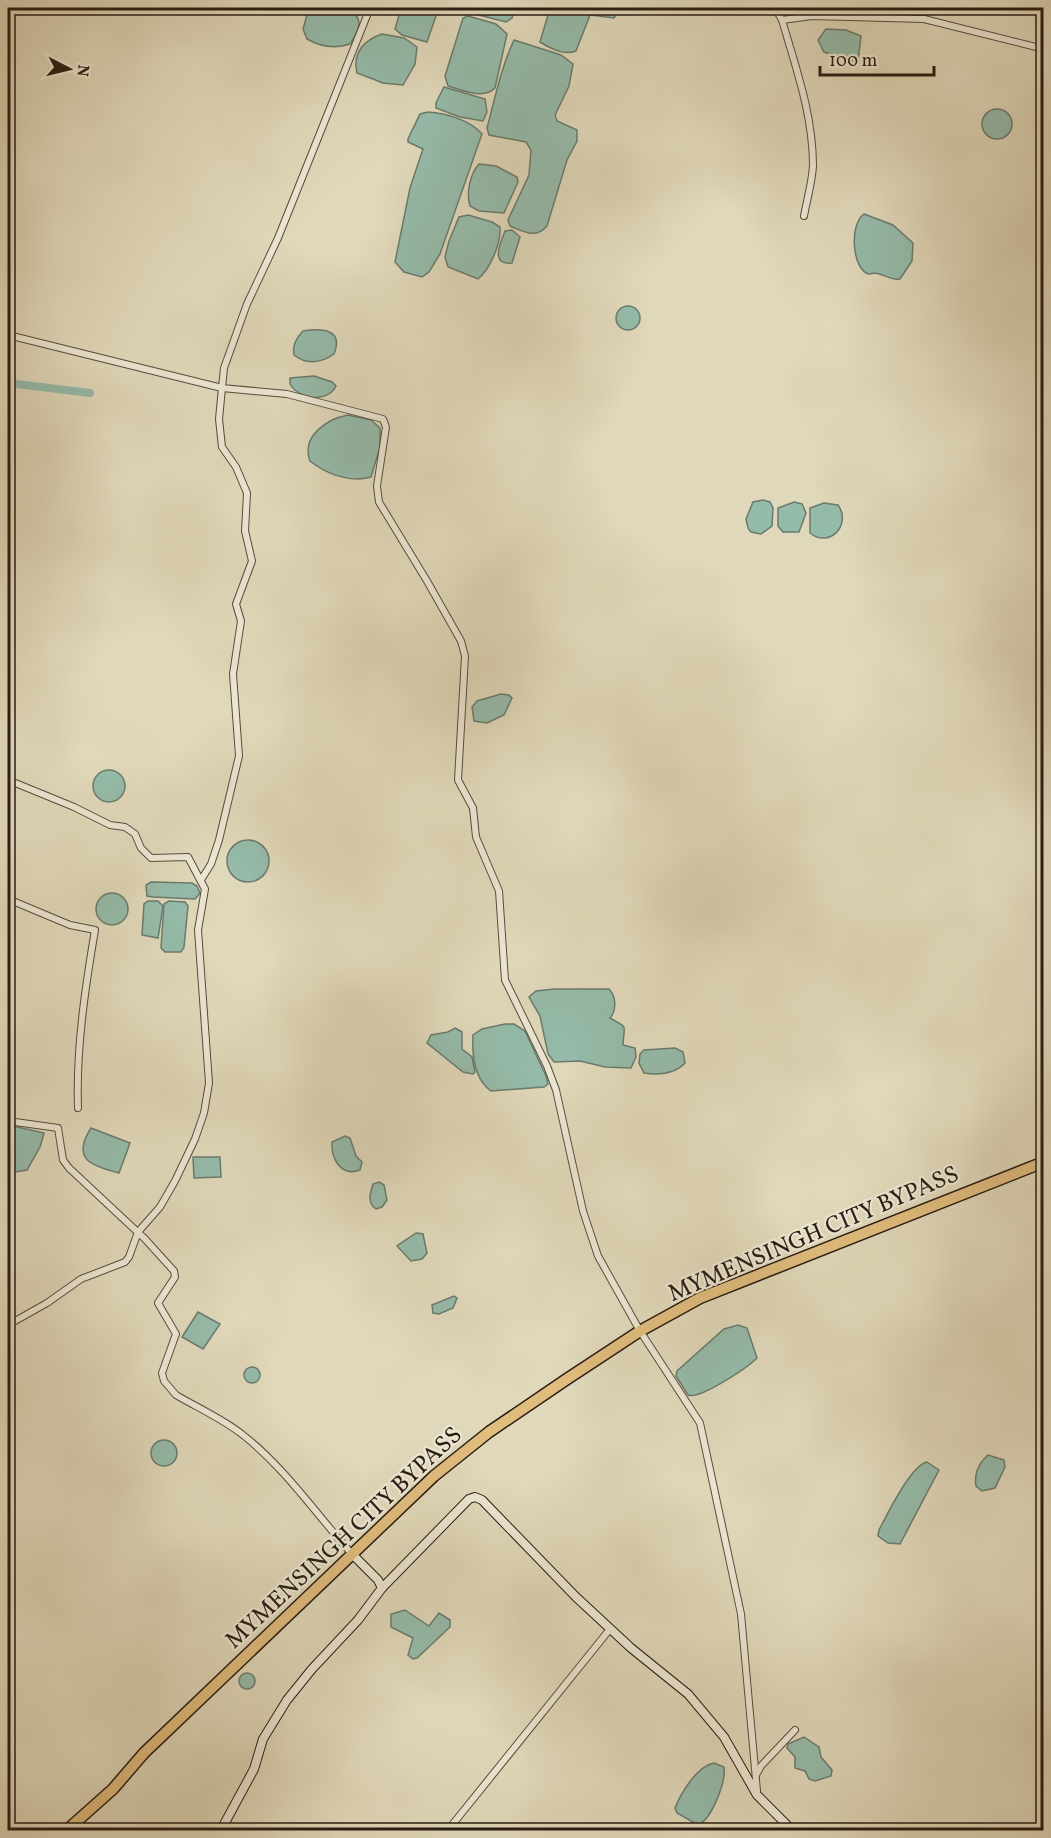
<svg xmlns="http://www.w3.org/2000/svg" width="1051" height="1838" font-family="Vollkorn,serif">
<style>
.water{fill:#95bbaa;stroke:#6a7b6d;stroke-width:1.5}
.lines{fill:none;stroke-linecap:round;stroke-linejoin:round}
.canal{stroke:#95bbaa;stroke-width:8}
.street-casing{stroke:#574b3c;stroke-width:8}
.secondary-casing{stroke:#291c12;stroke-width:10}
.highway-casing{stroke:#291c12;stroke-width:13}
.street{stroke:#ebe6d2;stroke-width:6}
.secondary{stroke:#ebe6d2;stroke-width:8}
.highway{stroke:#e0bc7d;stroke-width:10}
.labels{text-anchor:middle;stroke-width:4.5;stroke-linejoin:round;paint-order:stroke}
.street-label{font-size:24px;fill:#291c12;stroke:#ebe6d2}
</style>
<rect width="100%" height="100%" fill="#e0d8ba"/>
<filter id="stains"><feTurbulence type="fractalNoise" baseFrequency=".00333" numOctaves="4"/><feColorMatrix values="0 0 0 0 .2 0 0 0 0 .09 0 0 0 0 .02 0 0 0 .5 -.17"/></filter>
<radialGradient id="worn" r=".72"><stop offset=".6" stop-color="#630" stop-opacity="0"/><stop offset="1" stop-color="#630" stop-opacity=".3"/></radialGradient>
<g class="water">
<path d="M 309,8 C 334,8 378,5 350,44 C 335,49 321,47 307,39 L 303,29 Z"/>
<polygon points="405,8 432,8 437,13 427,42 402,35 395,29 400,12"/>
<polygon points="463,8 515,8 512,18 506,22 475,14"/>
<path d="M 550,8 L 621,8 L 614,18 L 590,15 L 576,51 C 564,56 550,48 540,42 Z"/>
<path d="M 468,16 L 496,24 L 507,34 L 495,88 C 484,100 461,90 448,86 L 445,76 L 463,18 Z"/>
<polygon points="826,29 846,30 861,36 858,62 824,52 818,40"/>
<path d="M 382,34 L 404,38 L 417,47 L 415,64 L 403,85 L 383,83 L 357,73 C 352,53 364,40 382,34 Z"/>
<path d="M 514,40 L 561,55 L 573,64 L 569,86 L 555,115 L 557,121 L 577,130 L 577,141 L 567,160 L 547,226 C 536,239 524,232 510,226 L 508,220 L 529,175 L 531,150 L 526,142 L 489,135 L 487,128 C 495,98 501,68 514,40 Z"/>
<polygon points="444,87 485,99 487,112 483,121 460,117 436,108 436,103"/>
<circle cx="997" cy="124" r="15"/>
<path d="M 428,112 C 446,113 470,120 482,134 L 440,254 L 429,272 L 422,277 L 404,272 L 395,262 L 410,188 L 423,149 L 408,142 L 408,139 L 420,114 Z"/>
<path d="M 479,164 L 496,166 L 517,177 L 518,182 L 504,213 L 479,211 L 470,206 C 466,193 470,174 479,164 Z"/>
<path d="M 864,214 L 893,225 L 913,243 L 912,261 L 900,279 C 888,281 881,270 869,274 C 852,270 849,224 864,214 Z"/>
<path d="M 468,215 L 492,222 L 500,227 C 501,244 490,269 478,279 L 448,267 L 445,257 L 449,241 L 459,217 Z"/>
<path d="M 512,230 L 520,237 L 512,263 C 490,266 500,243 505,231 Z"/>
<circle cx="628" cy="318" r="12"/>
<path d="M 303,331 C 322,328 344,329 334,354 C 322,363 306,365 294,355 C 292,345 296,338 303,331 Z"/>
<path d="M 314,376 L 332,382 L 336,386 C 328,403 299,400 290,384 L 290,378 Z"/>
<path d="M 348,415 L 371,420 L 380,428 L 380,447 L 371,477 C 350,483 326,474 310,461 C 301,436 327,419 348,415 Z"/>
<polygon points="763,500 770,502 773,508 772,526 761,534 751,532 748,528 746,519 753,502"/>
<polygon points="794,502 802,504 806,513 799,532 783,532 778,526 778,508"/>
<path d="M 824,503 L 838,505 C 852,524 830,549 810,533 L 810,508 Z"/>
<polygon points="501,694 509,695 512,698 504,715 487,723 474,721 472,707 477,701"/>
<circle cx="109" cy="786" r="16"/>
<circle cx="248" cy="861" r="21"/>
<polygon points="151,882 192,883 197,886 200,893 195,899 153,897 147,896 146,885"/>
<circle cx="112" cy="909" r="16"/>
<polygon points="148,901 158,901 163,906 158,938 142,935 144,904"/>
<polygon points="169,901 185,902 188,906 184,947 181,952 165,952 161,948 164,904"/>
<path d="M 554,989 L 609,989 C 616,996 617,1010 610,1018 C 629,1029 624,1023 623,1045 L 635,1048 L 636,1057 L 631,1068 L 605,1067 L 580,1061 L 554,1062 L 548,1054 L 540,1016 L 529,997 L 536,991 Z"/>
<path d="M 505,1024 L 514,1024 L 525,1031 L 546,1076 L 548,1084 L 544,1087 L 491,1091 C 474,1079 472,1054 473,1035 L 482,1029 Z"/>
<polygon points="455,1028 462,1032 462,1049 472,1057 475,1072 473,1074 463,1072 427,1043 431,1035 448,1032"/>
<path d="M 675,1048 L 683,1052 L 685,1063 C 675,1074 658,1075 644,1073 L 639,1063 L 640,1054 L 644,1050 Z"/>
<polygon points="13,1126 44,1133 40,1147 27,1170 8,1173 8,1129"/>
<path d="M 91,1128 L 130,1143 L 119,1173 C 91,1166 71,1159 91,1128 Z"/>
<path d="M 345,1136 L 350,1138 L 356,1156 L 362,1162 L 360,1170 C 341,1177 331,1159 332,1142 Z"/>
<polygon points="193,1157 220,1157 221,1177 194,1178"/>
<path d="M 379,1182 L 384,1185 L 387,1200 L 382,1207 L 376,1209 C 367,1203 370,1193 373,1184 Z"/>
<polygon points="416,1233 423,1234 427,1253 422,1259 411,1261 397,1246"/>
<polygon points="454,1296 457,1298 453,1308 439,1314 433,1313 432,1305"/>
<polygon points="198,1312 220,1324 203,1349 182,1337"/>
<path d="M 738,1325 L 747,1328 L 757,1358 C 747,1368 699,1400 688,1395 L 676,1376 L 677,1371 L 724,1329 Z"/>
<circle cx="252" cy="1375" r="8"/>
<circle cx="164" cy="1453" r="13"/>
<path d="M 988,1455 L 1004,1460 L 1005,1467 L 995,1488 L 982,1491 L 976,1486 C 974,1474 979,1463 988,1455 Z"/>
<path d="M 927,1462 L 939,1470 L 900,1544 L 888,1543 L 878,1536 L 879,1530 C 887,1515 911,1465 927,1462 Z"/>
<polygon points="405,1610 429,1626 439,1613 450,1620 450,1627 417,1658 413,1659 408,1655 413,1638 391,1627 391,1614"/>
<circle cx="247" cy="1681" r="8"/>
<polygon points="804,1737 819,1747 821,1757 832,1770 831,1776 815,1781 809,1779 805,1771 795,1768 795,1757 787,1748 788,1744"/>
<path d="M 714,1763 L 724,1767 C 726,1782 712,1819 698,1825 L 677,1813 L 675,1808 C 681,1793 697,1766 714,1763 Z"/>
</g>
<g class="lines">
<polyline class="canal" points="8,383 90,393"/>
<g class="street-casing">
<g id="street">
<polyline points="370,8 278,238 247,304 224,368 222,388 287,394 383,419 386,427 377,486 379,502 427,581 461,641 465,656 458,780 473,808 476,837 499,891 505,980 547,1066 556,1090 583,1211 598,1256 640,1331 700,1423 741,1614 757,1791"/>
<polyline points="775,8 782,20 812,16 924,19 1044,49"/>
<path d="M 782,20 C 796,68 813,115 813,166 C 812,182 807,200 804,216"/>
<polyline points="8,335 222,388 219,419 222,447 236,467 247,493 245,531 252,561 236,604 241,621 233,674 239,756 219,840 211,864 201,880"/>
<polyline points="8,780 74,807 110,825 125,827 135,834 141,848 151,858 188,857 205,889 198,930 209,1083 204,1113 195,1139 175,1181 160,1207 138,1232 129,1257 125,1262 81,1279 47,1303 8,1325"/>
<path d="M 8,899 L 70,925 L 95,930 C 85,989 76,1049 78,1108"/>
<path d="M 8,1121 L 58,1128 L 63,1160 L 69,1168 L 145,1239 L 174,1271 L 175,1277 L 158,1303 L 176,1334 L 162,1373 L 164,1381 L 176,1395 C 198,1408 223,1419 243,1435 C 285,1468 316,1514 352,1554"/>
<polyline points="756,1775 761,1766 795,1730"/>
<polyline points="448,1830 610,1629"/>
</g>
</g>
<g class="secondary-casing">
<g id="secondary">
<polyline points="382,1588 469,1499 475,1497 482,1500 576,1597 631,1648 688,1694 724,1737 757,1795 792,1830"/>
<polyline points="221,1830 254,1769 263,1739 287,1700 312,1669 358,1620 382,1588 378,1580 352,1554"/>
</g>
</g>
<g class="highway-casing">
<polyline id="highway" points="67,1830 113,1789 144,1753 434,1476 489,1432 567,1379 640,1331 700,1298 1044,1162"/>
</g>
<use href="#street" class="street"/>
<use href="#secondary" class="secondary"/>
<use href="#highway" class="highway"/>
</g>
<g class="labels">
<g class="street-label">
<text transform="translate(813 1233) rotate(-23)" y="8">MYMENSINGH CITY BYPASS</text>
<text transform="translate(343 1537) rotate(-43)" y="8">MYMENSINGH CITY BYPASS</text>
</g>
</g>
<rect width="1051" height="1838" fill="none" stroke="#e0d8ba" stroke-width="30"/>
<rect x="9" y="9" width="1033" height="1820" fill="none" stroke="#291c12" stroke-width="3"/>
<rect x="15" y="15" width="1021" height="1808" fill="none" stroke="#291c12" stroke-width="1.5"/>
<g transform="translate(69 69) rotate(97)" stroke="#ebe6d2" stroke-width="4.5" paint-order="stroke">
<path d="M0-4.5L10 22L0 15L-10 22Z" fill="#291c12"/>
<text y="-9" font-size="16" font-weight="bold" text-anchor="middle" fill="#291c12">N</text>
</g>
<path d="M820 66v9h114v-9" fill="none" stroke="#291c12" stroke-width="3"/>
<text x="829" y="66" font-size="18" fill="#291c12" stroke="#ebe6d2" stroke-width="4.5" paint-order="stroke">100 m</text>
<rect width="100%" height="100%" filter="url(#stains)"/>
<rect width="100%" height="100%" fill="url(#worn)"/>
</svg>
